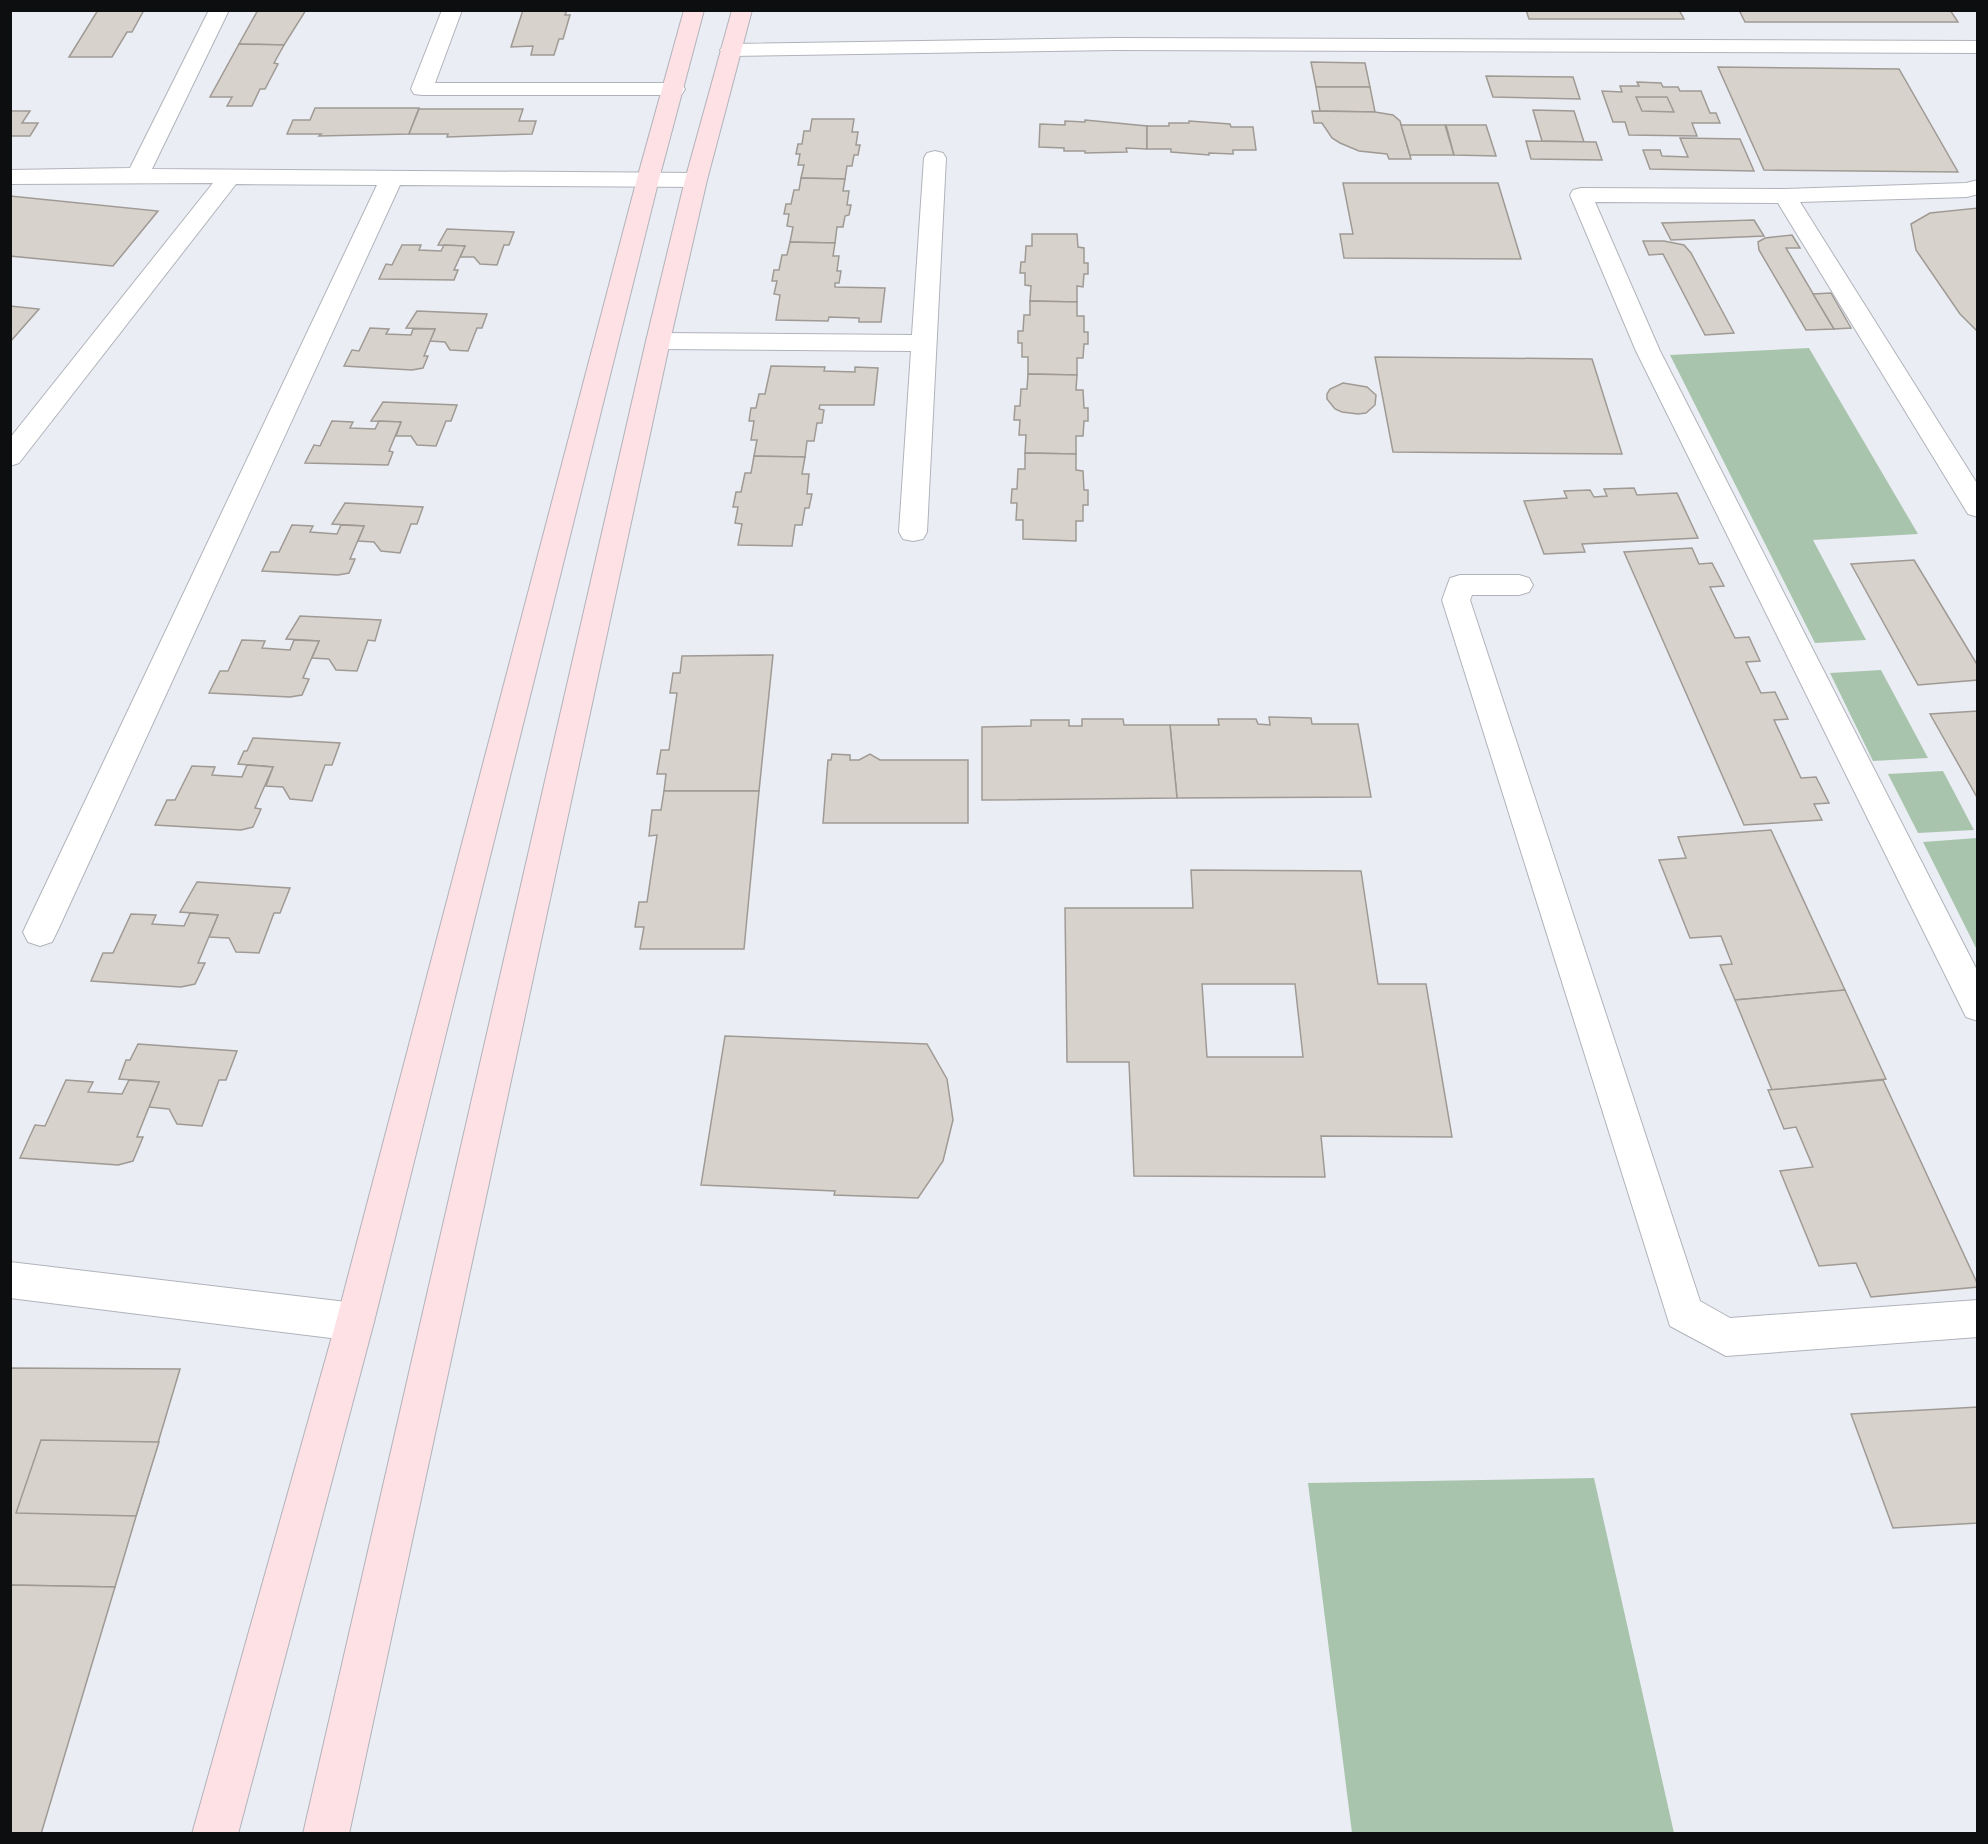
<svg xmlns="http://www.w3.org/2000/svg" width="1988" height="1844" font-family="Cabin,sans-serif">
<style>
.green{fill:#a9c4ad}
.building{fill:#d8d2cc;stroke:#9f9a94;stroke-width:1.5;fill-rule:evenodd}
.lines{fill:none;stroke-linecap:round;stroke-linejoin:round}
.lane-casing{stroke:#b1b3ba;stroke-width:2}
.street-casing{stroke:#b1b3ba;stroke-width:2}
.secondary-casing{stroke:#b1b3ba;stroke-width:2}
.lane{fill:#fff;fill-rule:evenodd}
.street{fill:#fff;fill-rule:evenodd}
.secondary{fill:#fde1e5;fill-rule:evenodd}
</style>
<rect width="100%" height="100%" fill="#ebedf5"/>
<g class="green">
<polygon points="1809,348 1918,534 1813,540 1866,640 1815,643 1670,355"/>
<polygon points="1881,670 1928,758 1873,761 1830,673"/>
<polygon points="1943,771 1974,830 1918,833 1888,774"/>
<polygon points="1977,838 1978,838 1977,950 1923,842"/>
<polygon points="1594,1478 1674,1833 1352,1833 1308,1483"/>
</g>
<g class="building">
<polygon points="98,10 144,10 132,32 127,32 112,57 69,57"/>
<polygon points="258,10 306,10 284,45 239,44"/>
<polygon points="523,10 567,10 565,15 570,15 563,39 559,39 554,55 531,55 533,46 511,47"/>
<polygon points="1526,10 1679,10 1684,19 1529,19"/>
<polygon points="1739,10 1950,10 1958,22 1745,22"/>
<polygon points="239,44 284,45 274,63 278,64 265,89 260,89 252,106 227,106 232,97 210,97"/>
<polygon points="1311,62 1365,63 1370,87 1316,87"/>
<polygon points="1718,67 1899,69 1958,172 1764,170"/>
<polygon points="1486,76 1573,77 1580,99 1493,97"/>
<polygon points="1637,82 1661,83 1663,87 1678,87 1680,91 1701,91 1710,113 1716,113 1720,123 1692,123 1697,136 1629,135 1625,122 1613,122 1602,91 1622,92 1620,86 1639,86"/>
<polygon points="1316,87 1370,87 1375,112 1320,111"/>
<polygon points="1636,97 1667,97 1674,112 1642,111"/>
<polygon points="315,108 419,108 409,134 319,136 321,134 287,134 293,120 310,120"/>
<polygon points="419,109 523,109 519,121 536,121 532,134 447,137 448,134 409,134"/>
<polygon points="1533,110 1574,111 1584,142 1542,141"/>
<polygon points="10,111 30,111 22,123 38,123 30,136 10,136"/>
<polygon points="1312,111 1375,112 1393,115 1400,121 1411,159 1389,159 1387,154 1359,151 1340,143 1332,138 1322,123 1314,123"/>
<polygon points="812,119 854,119 852,132 858,132 856,145 860,145 858,155 854,155 852,166 847,166 845,179 801,178 804,165 798,165 800,154 796,154 798,144 802,144 804,131 810,131"/>
<polygon points="1085,120 1147,126 1147,149 1126,148 1127,152 1085,153 1085,151 1064,151 1064,148 1039,147 1040,124 1065,125 1065,121 1085,122"/>
<polygon points="1189,121 1230,124 1231,127 1253,127 1256,150 1233,150 1233,154 1209,153 1209,155 1171,152 1171,149 1147,149 1147,126 1169,126 1169,123 1189,123"/>
<polygon points="1401,125 1445,125 1454,155 1410,155"/>
<polygon points="1446,125 1486,125 1496,156 1454,155"/>
<polygon points="1680,138 1740,139 1754,171 1650,169 1643,150 1660,150 1662,156 1688,157"/>
<polygon points="1526,141 1596,142 1602,160 1531,159"/>
<polygon points="801,178 845,179 843,191 849,191 847,205 851,205 849,215 845,216 843,227 837,227 835,243 790,242 793,227 787,226 789,214 784,214 786,204 791,204 794,190 799,190"/>
<polygon points="1343,183 1498,183 1521,259 1344,258 1340,234 1353,234"/>
<polygon points="10,196 158,211 113,266 10,256"/>
<polygon points="1978,208 1978,332 1960,314 1916,250 1911,224 1930,213"/>
<polygon points="1754,220 1764,236 1671,240 1662,223"/>
<polygon points="447,229 514,232 509,245 504,245 497,265 480,264 474,257 460,257 465,246 438,245"/>
<polygon points="1032,234 1077,234 1078,247 1084,248 1084,263 1088,263 1088,274 1084,274 1083,287 1077,286 1077,302 1030,301 1031,286 1025,285 1025,273 1020,273 1021,262 1025,262 1026,246 1032,246"/>
<polygon points="1792,235 1800,248 1786,248 1834,329 1806,330 1759,250 1758,242 1765,238"/>
<polygon points="1643,241 1664,241 1684,245 1691,253 1734,333 1705,335 1663,254 1649,255"/>
<polygon points="790,242 835,243 833,256 839,256 837,271 841,271 839,283 835,283 835,287 885,288 881,322 859,322 859,318 829,317 828,321 776,320 780,295 774,294 777,281 772,281 774,270 779,270 782,255 787,255"/>
<polygon points="402,245 421,245 419,250 441,251 444,245 465,246 454,270 458,270 454,280 379,279 386,264 392,265"/>
<polygon points="1831,293 1851,328 1834,329 1813,294"/>
<polygon points="1030,301 1077,302 1077,316 1084,316 1084,332 1088,332 1088,344 1084,344 1083,358 1077,358 1077,375 1028,374 1028,357 1022,357 1022,343 1018,343 1018,331 1023,331 1024,315 1030,315"/>
<polygon points="10,306 39,309 10,342"/>
<polygon points="417,311 487,314 482,328 477,328 468,351 450,350 445,342 430,341 435,329 406,328"/>
<polygon points="370,328 389,329 386,334 411,335 413,329 435,329 424,356 428,356 423,368 412,370 344,366 352,350 359,351"/>
<polygon points="1375,357 1592,359 1622,454 1393,452"/>
<polygon points="771,366 825,367 824,371 855,372 855,367 878,368 874,405 820,405 819,409 824,410 822,423 817,423 814,441 807,441 805,457 754,456 757,440 751,440 754,421 749,421 751,408 756,408 759,394 765,394"/>
<polygon points="1028,374 1077,375 1076,390 1083,390 1084,408 1088,408 1088,421 1084,421 1083,436 1076,436 1076,454 1025,453 1026,435 1019,435 1020,420 1014,420 1015,406 1020,406 1021,389 1027,389"/>
<polygon points="1343,383 1367,387 1376,395 1375,405 1366,413 1358,414 1342,412 1335,409 1327,399 1327,394 1330,389"/>
<polygon points="383,402 457,405 451,421 446,421 436,446 417,445 411,436 396,436 401,422 371,421"/>
<polygon points="332,421 353,422 350,428 375,429 379,421 401,422 389,451 393,452 388,465 305,463 314,445 320,446"/>
<polygon points="1025,453 1076,454 1076,470 1083,471 1084,490 1088,490 1088,505 1083,505 1083,521 1076,521 1076,541 1023,539 1023,520 1016,520 1017,503 1011,503 1012,489 1017,489 1018,469 1025,469"/>
<polygon points="754,456 805,457 802,474 809,474 807,494 812,494 809,508 805,508 802,525 795,525 792,546 738,545 742,524 735,523 738,507 733,507 736,492 741,492 745,473 751,473"/>
<polygon points="1634,488 1637,495 1677,493 1698,538 1582,544 1585,552 1544,554 1524,501 1567,498 1564,491 1590,490 1594,497 1607,496 1604,489"/>
<polygon points="345,503 423,507 417,524 411,524 400,553 381,551 374,542 358,541 364,526 332,524"/>
<polygon points="292,525 313,526 310,532 337,534 341,525 364,526 350,559 355,559 349,573 338,575 262,571 271,552 279,552"/>
<polygon points="1692,548 1699,564 1712,563 1724,586 1710,587 1735,638 1749,637 1760,661 1746,662 1761,693 1775,692 1788,719 1774,720 1801,778 1816,777 1829,803 1814,804 1822,820 1744,825 1624,552"/>
<polygon points="1914,560 1978,666 1978,680 1918,685 1851,564"/>
<polygon points="300,616 381,620 375,641 368,640 357,671 336,670 329,659 312,658 319,641 286,639"/>
<polygon points="242,640 265,641 262,648 290,650 294,640 319,641 303,678 309,679 302,695 290,697 209,693 220,671 228,671"/>
<polygon points="773,655 759,791 664,791 666,774 657,774 661,750 669,750 677,693 670,693 673,673 680,673 682,656"/>
<polygon points="1978,711 1978,799 1930,714"/>
<polygon points="1269,717 1311,718 1312,724 1358,724 1371,797 1177,798 1170,725 1219,725 1218,719 1256,719 1258,724 1270,725"/>
<polygon points="1082,719 1123,719 1124,725 1170,725 1177,798 982,800 982,727 1031,726 1031,720 1069,720 1069,726 1082,726"/>
<polygon points="253,738 340,743 332,765 325,765 312,801 290,799 283,787 266,786 273,767 238,764 244,751 247,751"/>
<polygon points="832,754 850,755 850,760 859,760 870,754 880,760 968,760 968,823 823,823 828,760 831,760"/>
<polygon points="247,765 273,767 255,808 261,809 253,827 241,830 155,825 167,800 175,800 192,766 215,767 212,775 242,777"/>
<polygon points="664,791 759,791 744,949 640,949 644,927 635,927 639,902 647,902 657,835 649,836 652,810 661,810"/>
<polygon points="1771,830 1845,990 1735,1000 1720,965 1732,964 1721,936 1690,938 1659,860 1686,858 1678,837"/>
<path d="M 1191,870 L 1361,871 L 1378,984 L 1426,984 L 1452,1137 L 1321,1136 L 1325,1177 L 1134,1176 L 1129,1062 L 1067,1062 L 1065,908 L 1193,908 ZM 1202,984 L 1295,984 L 1303,1057 L 1207,1057 Z"/>
<polygon points="197,882 290,888 280,913 274,913 259,953 236,952 229,938 209,937 218,915 180,912"/>
<polygon points="190,913 218,915 198,963 205,963 195,984 181,987 91,981 103,953 113,953 131,914 156,915 152,924 184,926"/>
<polygon points="1845,990 1886,1079 1772,1090 1735,1000"/>
<polygon points="725,1036 927,1044 947,1079 953,1120 943,1161 918,1198 834,1195 835,1191 701,1185"/>
<polygon points="138,1044 237,1051 226,1080 219,1080 202,1126 177,1124 169,1109 149,1107 159,1082 119,1079 126,1060 130,1060"/>
<polygon points="66,1080 93,1082 88,1092 122,1094 129,1080 159,1082 137,1137 143,1137 133,1161 118,1165 20,1158 35,1125 45,1126"/>
<polygon points="1883,1080 1978,1285 1978,1287 1871,1297 1856,1263 1819,1266 1780,1171 1813,1167 1796,1127 1784,1129 1768,1090"/>
<polygon points="10,1368 180,1369 115,1587 10,1585"/>
<polygon points="1978,1407 1978,1523 1893,1528 1851,1414"/>
<polygon points="41,1440 159,1442 136,1516 16,1513"/>
<polygon points="10,1585 115,1587 41,1834 10,1834"/>
</g>
<g class="lines">
<g class="lane-casing">
<polygon id="lane" points="935,151 943,153 946,158 927,532 923,539 913,541 903,539 899,532 911,351 658,349 649,346 646,341 649,336 658,333 912,335 924,158 927,153"/>
</g>
<g class="street-casing">
<g id="street">
<polygon points="209,10 229,10 152,169 696,173 704,175 707,180 704,185 696,187 400,185 57,932 52,942 40,946 28,942 23,932 377,185 236,184 19,463 10,466 10,438 213,183 10,184 10,170 130,168"/>
<polygon points="442,10 462,10 435,83 674,83 682,84 685,89 682,94 674,95 422,95 414,94 411,89"/>
<polygon points="1115,38 1978,41 1978,53 1115,50 730,56 723,54 720,50 723,46 730,44"/>
<polygon points="1978,180 1978,194 1967,197 1800,202 1978,485 1978,517 1968,514 1778,203 1595,202 1660,351 1978,972 1978,1021 1966,1017 1636,351 1570,195 1573,190 1581,188 1785,189 1966,183"/>
<polygon points="1460,575 1519,575 1529,578 1533,585 1529,592 1519,595 1472,595 1470,600 1700,1301 1730,1318 1978,1300 1978,1337 1726,1356 1670,1326 1442,600 1450,578"/>
<polygon points="10,1262 355,1303 369,1309 374,1322 369,1335 355,1341 10,1298"/>
</g>
</g>
<g class="secondary-casing">
<g id="secondary">
<polygon points="684,10 704,10 659,179 374,1322 238,1834 192,1834 336,1322 637,179"/>
<polygon points="732,10 752,10 707,180 670,341 349,1834 303,1834 646,341 685,180"/>
</g>
</g>
<use href="#lane" class="lane"/>
<use href="#street" class="street"/>
<use href="#secondary" class="secondary"/>
</g>
<rect width="1988" height="1844" fill="none" stroke="#0d0e10" stroke-width="24"/>
</svg>
